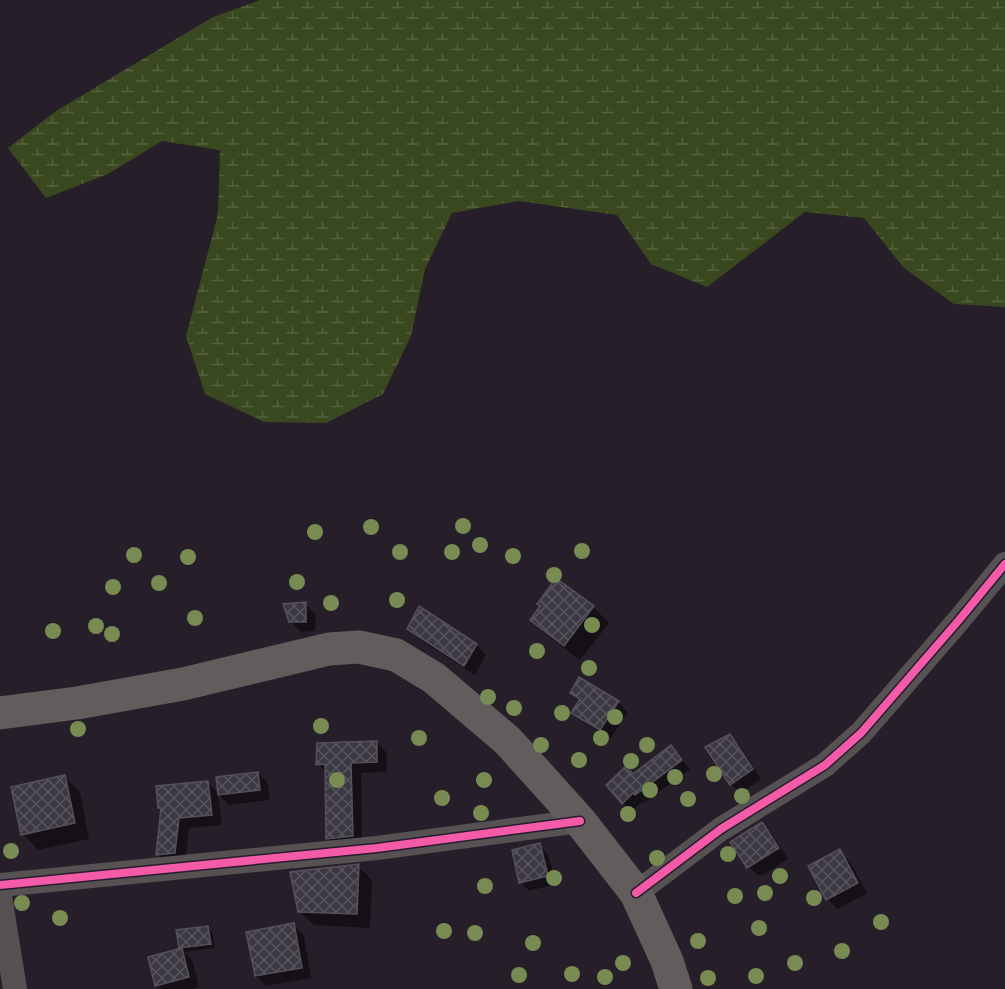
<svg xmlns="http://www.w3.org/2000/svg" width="1005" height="989" font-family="Arial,sans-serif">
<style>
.wetland{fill:url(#wetland-marsh)}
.shadow{fill:#0007}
.building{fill:url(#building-cross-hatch);stroke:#55515c;stroke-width:1.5}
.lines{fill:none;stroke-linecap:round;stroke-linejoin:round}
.street{stroke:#565152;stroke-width:24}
.secondary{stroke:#625c5c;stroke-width:33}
.cycleway-casing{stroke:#271b2e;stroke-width:11}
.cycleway{stroke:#f35aa7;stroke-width:8}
.tree{fill:#778b53}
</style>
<defs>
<pattern id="wetland-marsh" width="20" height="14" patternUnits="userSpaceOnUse" patternTransform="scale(1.5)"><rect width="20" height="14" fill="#39481e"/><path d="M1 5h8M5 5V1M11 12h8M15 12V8" fill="none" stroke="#56623f"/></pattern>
<pattern id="building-cross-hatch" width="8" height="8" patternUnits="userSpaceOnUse" patternTransform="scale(1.5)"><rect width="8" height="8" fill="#3c3842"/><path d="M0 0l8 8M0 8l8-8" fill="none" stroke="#58555e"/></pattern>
</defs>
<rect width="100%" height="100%" fill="#261f2a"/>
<polygon class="wetland" points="260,0 1005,0 1005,307 954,304 904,268 864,218 805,212 707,287 651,264 617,215 519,201 452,213 425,269 411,336 383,394 326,423 264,422 205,394 186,336 218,214 220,150 162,141 108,174 46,198 8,148 56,111 213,17"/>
<g class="shadow">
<polygon points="557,580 593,607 609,623 580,660 547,635 532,620"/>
<polygon points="305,604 316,614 315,631 301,632 290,621"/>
<polygon points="408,628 476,645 486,655 475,675 419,639"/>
<polygon points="579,679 618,702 628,712 610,739 583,722 573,712 580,701 572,692"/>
<polygon points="729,736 739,745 761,779 740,793 731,784"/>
<polygon points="377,742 387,753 386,772 361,773 362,846 338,848 327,838 326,773 318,764"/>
<polygon points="671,747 690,769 644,803 643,801 632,811 623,803 633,775"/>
<polygon points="258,773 268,784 270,800 229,805 218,794 222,825 189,828 185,863 168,865 158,855 162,810 160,808 208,783 219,794"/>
<polygon points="64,777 80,792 89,839 38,850 23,834"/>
<polygon points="762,824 772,834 788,859 763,875 757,875 746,864"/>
<polygon points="539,845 548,854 556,884 529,891 521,882"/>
<polygon points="839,851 850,862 867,893 838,909 827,899"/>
<polygon points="358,866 372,880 370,928 314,925 299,911"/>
<polygon points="293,925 304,935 311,978 266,986 256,976"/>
<polygon points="208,928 212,932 215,948 184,952 192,960 199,987 193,989 161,989 157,985 150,958 183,950 181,948"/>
</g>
<g class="building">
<polygon points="556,578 594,606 564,646 530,620 540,606 537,604"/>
<polygon points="306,602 306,622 289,622 283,604"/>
<polygon points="419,606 477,644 464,666 407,629"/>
<polygon points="579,677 619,701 600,730 571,713 580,699 570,693"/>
<polygon points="730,734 753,769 730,785 705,747"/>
<polygon points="377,741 377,762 351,763 353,836 326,839 325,764 316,765 317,743"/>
<polygon points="671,745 682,760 635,795 633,793 622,804 606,785 626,766 633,774"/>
<polygon points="258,772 260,790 218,795 216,777"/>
<polygon points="65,775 75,823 21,835 11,787"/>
<polygon points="208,781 212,815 179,818 175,853 156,855 161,808 158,808 156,786"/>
<polygon points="762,822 779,848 747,868 730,842"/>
<polygon points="540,843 548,876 519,883 512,850"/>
<polygon points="840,849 858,883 826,900 808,866"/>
<polygon points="359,864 357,914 298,912 290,872"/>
<polygon points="294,923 302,968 255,976 246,932"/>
<polygon points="208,926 211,944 179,948 176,930"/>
<polygon points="182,948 189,977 155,986 148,957"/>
</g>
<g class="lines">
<g class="street">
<polyline points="0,885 377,848 580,821"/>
<polyline points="636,893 721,829 825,765 861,733 959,620 1005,564"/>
<polyline points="0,896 15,989"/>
</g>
<polyline class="secondary" points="0,713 77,703 183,684 329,649 359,647 396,655 434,678 508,741 580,821 636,893 667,961 676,989"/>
<g class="cycleway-casing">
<g id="cycleway">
<polyline points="0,885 377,848 580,821"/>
<polyline points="636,893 721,829 825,765 861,733 959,620 1005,564"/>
</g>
</g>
<use href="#cycleway" class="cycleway"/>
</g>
<g class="tree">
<circle cx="463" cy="526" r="8"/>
<circle cx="371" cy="527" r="8"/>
<circle cx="315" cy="532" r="8"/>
<circle cx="480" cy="545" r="8"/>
<circle cx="582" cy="551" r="8"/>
<circle cx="400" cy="552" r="8"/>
<circle cx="452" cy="552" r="8"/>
<circle cx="134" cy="555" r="8"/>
<circle cx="513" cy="556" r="8"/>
<circle cx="188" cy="557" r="8"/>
<circle cx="554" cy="575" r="8"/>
<circle cx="297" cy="582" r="8"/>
<circle cx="159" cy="583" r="8"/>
<circle cx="113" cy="587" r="8"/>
<circle cx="397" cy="600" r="8"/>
<circle cx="331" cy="603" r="8"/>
<circle cx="195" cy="618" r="8"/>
<circle cx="592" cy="625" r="8"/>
<circle cx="96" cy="626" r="8"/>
<circle cx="53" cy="631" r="8"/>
<circle cx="112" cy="634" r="8"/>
<circle cx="537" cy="651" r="8"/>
<circle cx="589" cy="668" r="8"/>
<circle cx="488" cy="697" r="8"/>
<circle cx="514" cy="708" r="8"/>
<circle cx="562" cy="713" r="8"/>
<circle cx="615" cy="717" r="8"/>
<circle cx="321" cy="726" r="8"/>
<circle cx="78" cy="729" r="8"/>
<circle cx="419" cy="738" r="8"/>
<circle cx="601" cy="738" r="8"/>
<circle cx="541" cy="745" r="8"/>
<circle cx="647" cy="745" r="8"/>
<circle cx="579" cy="760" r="8"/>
<circle cx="631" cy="761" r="8"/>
<circle cx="714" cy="774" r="8"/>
<circle cx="675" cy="777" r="8"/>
<circle cx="337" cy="780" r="8"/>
<circle cx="484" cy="780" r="8"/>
<circle cx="650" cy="790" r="8"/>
<circle cx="742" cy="796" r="8"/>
<circle cx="442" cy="798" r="8"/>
<circle cx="688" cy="799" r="8"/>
<circle cx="481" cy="813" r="8"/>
<circle cx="628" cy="814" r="8"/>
<circle cx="11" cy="851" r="8"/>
<circle cx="728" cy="854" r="8"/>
<circle cx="657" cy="858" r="8"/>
<circle cx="780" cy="876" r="8"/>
<circle cx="554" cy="878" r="8"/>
<circle cx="485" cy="886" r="8"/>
<circle cx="765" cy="893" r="8"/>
<circle cx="735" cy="896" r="8"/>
<circle cx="814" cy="898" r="8"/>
<circle cx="22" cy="903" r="8"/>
<circle cx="60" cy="918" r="8"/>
<circle cx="881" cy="922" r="8"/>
<circle cx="759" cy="928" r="8"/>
<circle cx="444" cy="931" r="8"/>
<circle cx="475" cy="933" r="8"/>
<circle cx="698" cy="941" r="8"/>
<circle cx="533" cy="943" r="8"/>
<circle cx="842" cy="951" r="8"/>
<circle cx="623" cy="963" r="8"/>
<circle cx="795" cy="963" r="8"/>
<circle cx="572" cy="974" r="8"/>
<circle cx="519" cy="975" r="8"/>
<circle cx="756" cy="976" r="8"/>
<circle cx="605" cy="977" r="8"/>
<circle cx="708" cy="978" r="8"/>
</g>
</svg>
